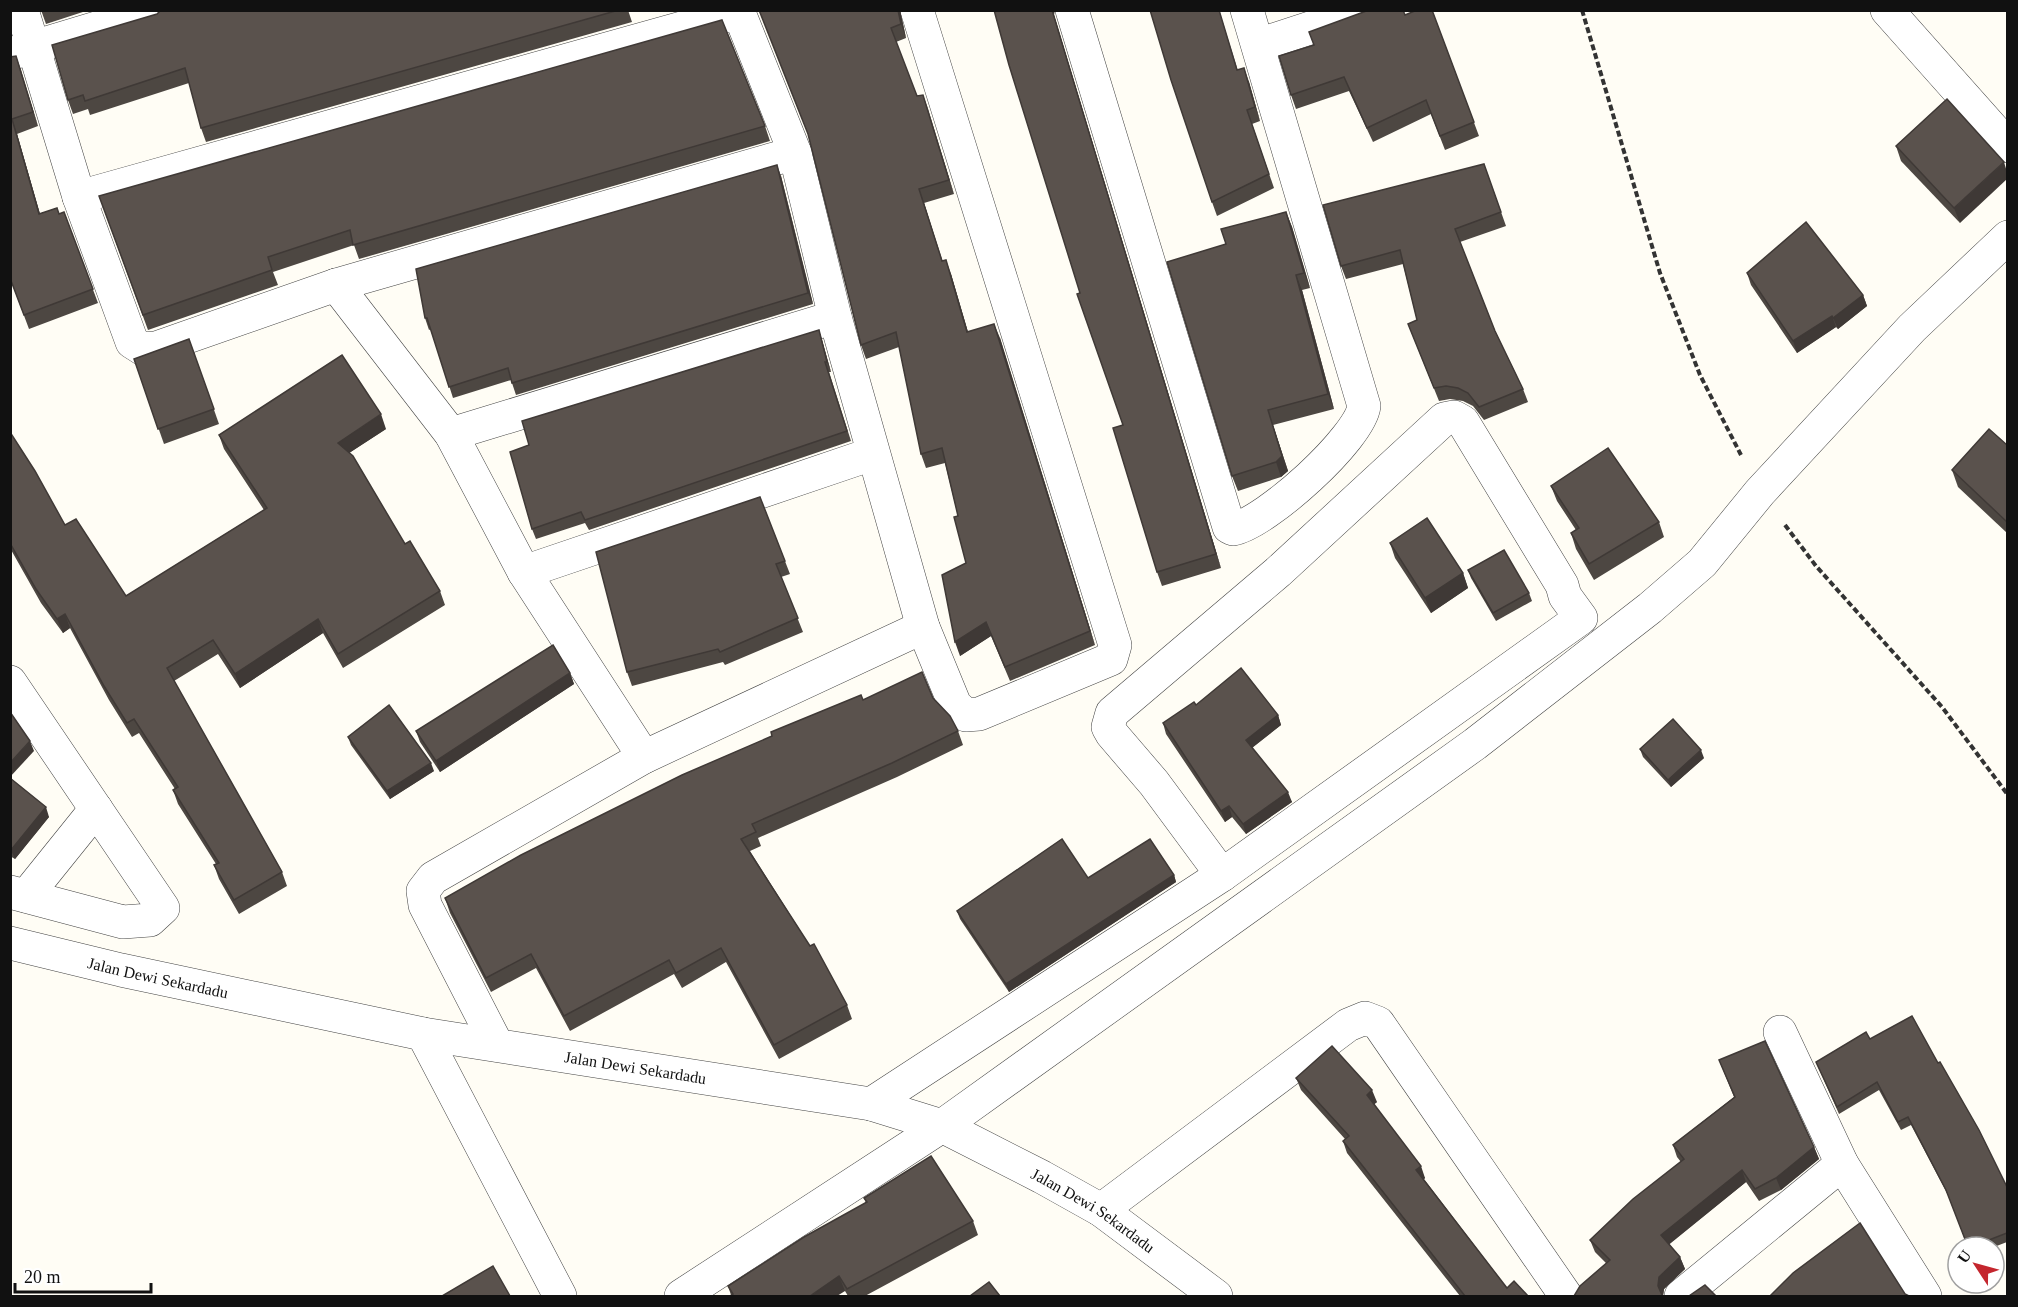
<svg xmlns="http://www.w3.org/2000/svg" width="2018" height="1307" font-family="Georgia,serif">
<style>
.lines{fill:none;stroke-linecap:round;stroke-linejoin:round}
.minor-casing{stroke:#444;stroke-width:34}
.path{stroke:#333;stroke-width:4;stroke-dasharray:6 3;stroke-linecap:butt}
.minor{stroke:#fff;stroke-width:33}
.wall{fill:#4d4742}
.shaded-wall{fill:#3f3936}
.building{fill:#5a524d;stroke:#3f3936;stroke-width:1.5}
.labels{text-anchor:middle;stroke-width:6;stroke-linejoin:round;paint-order:stroke}
.street-label{font-size:16px;fill:#111;stroke:#fff}
</style>
<rect width="100%" height="100%" fill="#fffdf5"/>
<g class="lines">
<g class="minor-casing">
<g id="minor">
<polyline points="22,10 79,197 132,342 143,349 156,348 336,285 795,153"/>
<polyline points="738,10 795,153 835,317 923,627 955,705 966,715 979,714 1111,659 1115,645 917,10"/>
<path d="M 1072,10 L 1229,527 L 1233,529 C 1266,523 1360,438 1364,406 L 1247,10"/>
<polyline points="1887,10 2008,146"/>
<polyline points="1258,45 1365,10"/>
<polyline points="10,54 156,10"/>
<polyline points="79,197 739,12"/>
<polyline points="336,285 451,434 524,572 644,757"/>
<polygon points="1454,417 1463,422 1562,585 1565,596 1581,618 1222,875 1154,783 1112,734 1108,727 1112,713 1278,572 1444,419"/>
<polyline points="451,434 835,317"/>
<polyline points="524,572 872,454"/>
<polyline points="10,682 163,908 150,920 123,922 10,892"/>
<polyline points="26,896 96,809"/>
<path id="s1" d="M 10,943 L 121,970 L 423,1034 L 871,1104 L 942,1126 L 1042,1177 L 1101,1210 L 1216,1296"/>
<polyline points="1780,1032 1842,1164 1925,1296"/>
<polyline points="423,1034 560,1296"/>
<polyline points="497,1045 425,905 423,891 433,878 644,757 923,627"/>
<polyline points="871,1104 1222,875"/>
<polyline points="1101,1210 1348,1025 1365,1018 1378,1023 1566,1296"/>
<polyline points="681,1296 942,1126 1475,744 1650,608 1702,563 1760,492 1912,328 2008,237"/>
<polyline points="1681,1296 1842,1164"/>
</g>
</g>
<g class="path">
<polyline points="1582,10 1660,273 1700,375 1741,455"/>
<polyline points="1785,525 1816,566 1942,707 2008,795"/>
</g>
<use href="#minor" class="minor"/>
</g>
<g class="wall">
<polygon points="41,10 89,10 46,24"/>
<polygon points="161,10 628,10 632,22 206,142 201,128 189,83 90,115 88,109 73,114 68,100 157,14"/>
<polygon points="900,10 906,38 896,42 917,96 923,95 954,194 924,203 942,261 951,274 968,332 1000,338 1095,645 1010,681 991,636 960,656 966,563 958,516 945,463 926,468 921,454 899,347 866,359 861,345 809,138"/>
<polygon points="1432,10 1479,136 1445,150 1431,114 1373,142 1349,91 1296,109 1291,95 1314,45 1405,15"/>
<polygon points="1054,15 1221,568 1162,586 1157,572 1123,425 1080,293"/>
<polygon points="16,56 38,126 17,134 40,214 59,214 64,212 98,303 29,329 10,278 10,57"/>
<polygon points="1238,69 1249,82 1260,121 1252,124 1274,188 1217,216 1212,202"/>
<polygon points="1947,99 1960,223 1901,161 1896,146"/>
<polygon points="765,126 770,141 359,259 354,245 273,272 278,285 148,330 99,196"/>
<polygon points="1484,164 1506,226 1460,242 1495,331 1523,389 1528,402 1484,420 1473,406 1463,401 1450,399 1439,401 1408,324 1417,320 1403,264 1346,279 1341,266"/>
<polygon points="781,176 813,304 516,395 511,380 453,398 431,329 429,330 425,318"/>
<polygon points="1286,212 1292,227 1310,288 1302,290 1334,409 1273,425 1288,471 1281,477 1238,491 1232,476 1226,244"/>
<polygon points="1747,273 1863,295 1867,306 1838,329 1836,327 1797,353 1751,285"/>
<polygon points="819,330 831,372 829,372 851,441 589,530 585,523 536,539 532,529 529,445"/>
<polygon points="189,339 219,424 164,444 134,359"/>
<polygon points="386,429 349,453 405,544 440,591 445,605 343,668 323,633 240,688 218,654 174,681 282,872 287,886 239,914 219,879 214,865 216,864 178,804 173,790 175,789 139,733 132,737 109,700 70,628 63,633 41,603 10,548 10,432 65,525 126,596 264,510 224,449 219,435"/>
<polygon points="2007,445 2007,533 1958,487 1952,470"/>
<polygon points="1551,486 1659,522 1664,537 1594,580 1576,549 1571,533 1576,530 1557,501"/>
<polygon points="760,497 790,574 781,577 803,632 725,665 723,662 632,686 627,672"/>
<polygon points="1390,543 1463,573 1468,588 1431,613 1395,558"/>
<polygon points="1468,570 1529,593 1532,601 1496,621 1471,578"/>
<polygon points="570,673 574,684 440,772 420,742 416,731"/>
<polygon points="933,698 958,731 963,745 897,777 758,838 761,846 750,851 847,1005 852,1019 779,1059 726,962 682,988 674,974 570,1031 536,968 491,992 450,913 445,898 863,700"/>
<polygon points="1196,705 1278,715 1281,725 1252,748 1292,802 1246,834 1232,817 1225,822 1166,734 1163,723"/>
<polygon points="348,737 434,771 390,799 351,745"/>
<polygon points="1640,749 1704,758 1671,787 1643,757"/>
<polygon points="10,778 49,817 15,859 10,856"/>
<polygon points="1174,875 1176,882 1009,992 960,919 957,911 1088,878"/>
<polygon points="1870,1039 1938,1063 2007,1187 2007,1242 1994,1247 1968,1247 1949,1197 1911,1125 1901,1130 1879,1090 1839,1114 1816,1062"/>
<polygon points="1719,1060 1814,1147 1819,1159 1781,1190 1759,1201 1746,1182 1669,1244 1680,1257 1685,1269 1664,1289 1663,1296 1606,1263 1595,1252 1590,1240 1681,1162 1677,1157 1673,1145 1734,1097"/>
<polygon points="1296,1078 1377,1102 1374,1104 1425,1178 1424,1179 1507,1288 1528,1296 1460,1296 1347,1153 1343,1141 1345,1139 1301,1090"/>
<polygon points="864,1198 973,1221 978,1235 865,1296 848,1296 845,1291 731,1295 728,1286 866,1203"/>
</g>
<g class="shaded-wall">
<polygon points="898,10 900,10 906,38 901,24"/>
<polygon points="1052,10 1055,10 1054,15 1221,568 1216,554"/>
<polygon points="1219,10 1242,84 1237,70"/>
<polygon points="16,56 21,70 38,126 33,112"/>
<polygon points="1244,68 1249,82 1260,121 1255,107"/>
<polygon points="923,95 928,109 954,194 949,180"/>
<polygon points="12,119 17,134 44,228 39,214"/>
<polygon points="2004,162 2007,172 2007,179 1960,223 1954,208"/>
<polygon points="777,165 781,176 813,304 808,293"/>
<polygon points="919,189 924,203 947,275 942,261"/>
<polygon points="1286,212 1292,227 1310,288 1304,273"/>
<polygon points="946,260 951,274 972,346 967,332"/>
<polygon points="1296,275 1302,290 1334,409 1328,394"/>
<polygon points="1863,295 1867,306 1838,329 1833,318"/>
<polygon points="1832,316 1836,327 1797,353 1793,341"/>
<polygon points="994,324 1000,338 1095,645 1090,631"/>
<polygon points="819,330 822,340 831,372 827,362"/>
<polygon points="1268,410 1288,471 1281,477 1276,462"/>
<polygon points="381,414 386,429 343,457 338,443"/>
<polygon points="1463,573 1468,588 1431,613 1425,598"/>
<polygon points="65,614 70,628 63,633 57,619"/>
<polygon points="318,619 323,633 240,688 235,674"/>
<polygon points="986,622 991,636 960,656 955,642"/>
<polygon points="570,673 574,684 440,772 436,761"/>
<polygon points="1278,715 1281,725 1249,750 1246,740"/>
<polygon points="30,741 34,751 10,777 10,763"/>
<polygon points="1701,750 1704,758 1671,787 1668,780"/>
<polygon points="431,763 434,771 390,799 387,791"/>
<polygon points="1288,792 1292,802 1246,834 1243,824"/>
<polygon points="1229,806 1232,817 1225,822 1221,811"/>
<polygon points="46,807 49,817 15,859 11,850"/>
<polygon points="1174,875 1176,882 1009,992 1006,984"/>
<polygon points="1372,1090 1377,1102 1371,1107 1367,1095"/>
<polygon points="1814,1147 1819,1159 1781,1190 1776,1178"/>
<polygon points="1421,1166 1425,1178 1421,1182 1416,1170"/>
<polygon points="1742,1170 1746,1182 1666,1247 1661,1235"/>
<polygon points="1680,1257 1685,1269 1664,1289 1663,1296 1658,1286 1659,1277"/>
<polygon points="839,1276 845,1291 837,1296 810,1296"/>
</g>
<g class="building">
<polygon points="161,10 619,10 201,128 185,68 85,101 83,95 68,100 52,45 157,14"/>
<polygon points="759,10 898,10 901,24 891,28 917,96 923,95 949,180 919,189 942,261 946,260 967,332 994,324 1090,631 1005,667 986,622 955,642 942,575 966,563 954,517 958,516 942,448 921,454 896,332 861,345 808,134"/>
<polygon points="994,10 1052,10 1216,554 1157,572 1113,428 1123,425 1077,294 1080,293 1009,65"/>
<polygon points="1150,10 1219,10 1237,70 1244,68 1255,107 1247,110 1269,174 1212,202 1171,80"/>
<polygon points="1369,10 1403,10 1405,15 1417,10 1432,10 1474,122 1440,136 1426,100 1367,128 1344,77 1291,95 1279,56 1314,45 1309,32"/>
<polygon points="722,20 765,126 353,245 350,230 268,257 272,270 143,315 99,196"/>
<polygon points="16,56 33,112 12,119 39,214 57,208 59,214 64,212 93,289 24,315 10,278 10,57"/>
<polygon points="1947,99 2004,162 1954,208 1896,146"/>
<polygon points="1484,164 1501,212 1455,229 1495,331 1523,389 1479,407 1468,393 1458,388 1446,386 1434,388 1408,324 1417,320 1400,250 1341,266 1323,205"/>
<polygon points="777,165 808,293 512,383 508,368 449,387 427,318 425,318 416,269"/>
<polygon points="1286,212 1304,273 1296,275 1328,394 1268,410 1282,456 1276,462 1232,476 1167,262 1226,244 1221,229"/>
<polygon points="1806,222 1863,295 1833,318 1832,316 1793,341 1747,273"/>
<polygon points="819,330 827,362 825,362 847,431 585,520 581,512 532,529 510,452 529,445 522,421"/>
<polygon points="189,339 214,409 158,429 134,359"/>
<polygon points="342,355 381,414 338,443 353,456 405,544 410,541 440,591 338,654 318,619 235,674 213,640 167,668 282,872 234,900 214,865 219,863 173,790 178,787 134,719 127,723 104,686 65,614 57,619 36,589 10,543 10,432 35,471 65,525 76,519 126,596 267,508 219,435"/>
<polygon points="1989,429 2007,445 2007,522 1952,470"/>
<polygon points="1608,448 1659,522 1589,564 1571,533 1579,528 1551,486"/>
<polygon points="760,497 785,561 776,564 798,618 720,652 718,649 627,672 596,552"/>
<polygon points="1427,518 1463,573 1425,598 1390,543"/>
<polygon points="1504,550 1529,593 1493,613 1468,570"/>
<polygon points="553,645 570,673 436,761 416,731"/>
<polygon points="1241,668 1278,715 1246,740 1288,792 1243,824 1229,806 1221,811 1163,723 1194,702 1196,705"/>
<polygon points="922,672 933,698 950,716 958,731 892,763 752,824 756,832 741,839 810,946 814,944 847,1005 774,1045 721,948 676,973 669,960 564,1016 531,954 486,978 445,898 521,855 682,775 772,736 771,732 861,695 863,700"/>
<polygon points="389,705 431,763 387,791 348,737"/>
<polygon points="10,712 30,741 10,763"/>
<polygon points="1673,719 1701,750 1668,780 1640,749"/>
<polygon points="10,778 46,807 11,850 10,849"/>
<polygon points="1062,839 1088,878 1150,839 1174,875 1006,984 957,911"/>
<polygon points="1912,1016 1938,1063 1940,1062 1979,1130 2007,1187 2007,1233 1971,1247 1968,1247 1946,1190 1908,1117 1898,1122 1877,1082 1837,1107 1816,1062 1866,1032 1870,1039"/>
<polygon points="1765,1041 1814,1147 1776,1178 1755,1189 1742,1170 1661,1235 1680,1257 1659,1277 1658,1286 1662,1295 1663,1296 1574,1296 1580,1286 1610,1260 1590,1240 1633,1199 1684,1159 1673,1145 1735,1097 1719,1060"/>
<polygon points="1332,1046 1372,1090 1367,1095 1421,1166 1416,1170 1507,1288 1514,1281 1528,1296 1465,1296 1343,1141 1349,1136 1296,1078"/>
<polygon points="931,1156 973,1221 847,1289 839,1276 810,1296 730,1296 733,1294 728,1286 804,1237 867,1202 864,1198"/>
<polygon points="1860,1223 1905,1294 1909,1296 1770,1296 1793,1273"/>
<polygon points="493,1266 510,1296 442,1296"/>
<polygon points="989,1282 1000,1296 970,1296"/>
<polygon points="1705,1285 1716,1296 1689,1296"/>
</g>
<g class="labels">
<g class="street-label">
<text dy="6" stroke="none"><textPath href="#s1" startOffset="152">Jalan Dewi Sekardadu</textPath></text>
<text dy="6" stroke="none"><textPath href="#s1" startOffset="638">Jalan Dewi Sekardadu</textPath></text>
<text dy="6" stroke="none"><textPath href="#s1" startOffset="1124">Jalan Dewi Sekardadu</textPath></text>
</g>
</g>
<rect width="2018" height="1307" fill="none" stroke="#111111" stroke-width="24"/>
<g transform="translate(1976 1265) rotate(306)"><circle r="28" fill="#ffffff" stroke="#a0a0a0" stroke-width="1.5"/>
<path d="M0-4.5L10 22L0 15L-10 22Z" fill="#c4262e"/>
<text y="-9" font-size="16" font-weight="bold" text-anchor="middle" fill="#111111">U</text>
</g>
<path d="M15 1283v9h136v-9" fill="none" stroke="#111111" stroke-width="3"/>
<text x="24" y="1283" font-size="18" fill="#111111" stroke="#ffffff" stroke-width="4.5" paint-order="stroke">20 m</text>
</svg>
